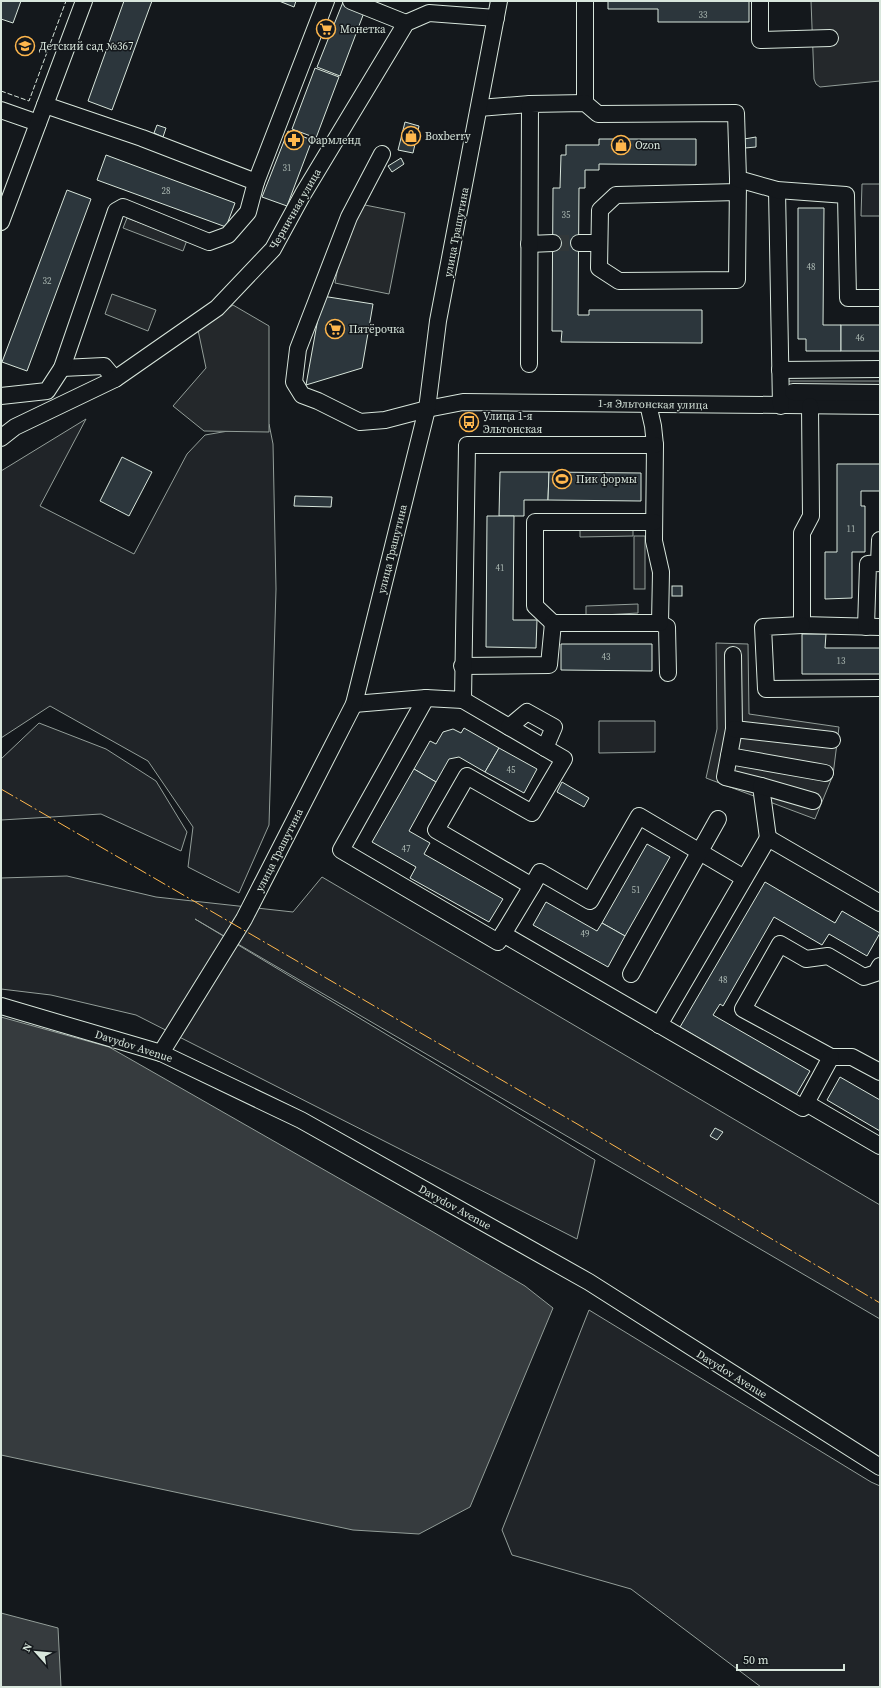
<svg xmlns="http://www.w3.org/2000/svg" width="881" height="1688" font-family="'Source Serif 4',serif">
<style>
.green{fill:#202428;stroke:#939e99}
.parking{fill:#24282b;stroke:#939e99}
.water{fill:#363b3e;stroke:#939e99}
.building{fill:#2c363c;stroke:#d8e6dc}
.lines{fill:none;stroke-linecap:round;stroke-linejoin:round}
.minor-tunnel{stroke:#313739;stroke-width:16;stroke-dasharray:16 8;stroke-linecap:butt}
.minor-casing{stroke:#d8e6dc;stroke-width:18}
.minor{stroke:#14181c;stroke-width:16}
.fence{stroke:#d8e6dc;stroke-width:1;stroke-dasharray:5 2;stroke-linecap:butt}
.power{stroke:#ffb74d;stroke-width:1;stroke-dasharray:14 3 2 3;stroke-linecap:butt}
.labels{text-anchor:middle;stroke-width:3;stroke-linejoin:round;paint-order:stroke}
.number-label{font-size:9px;fill:#adbab4}
.poi-label{font-size:11px;fill:#d8e6dc;stroke:#14181c;text-anchor:start}
.street-label{font-size:11px;fill:#d8e6dc;stroke:#14181c}
</style>
<rect width="100%" height="100%" fill="#14181c"/>
<g class="green">
<polygon points="862,184 880,184 880,216 861,216"/>
<polygon points="86,419 40,506 134,554 187,454 205,435 269,424 273,444 276,589 269,825 239,893 188,867 193,827 148,761 50,706 1,738 1,471"/>
<polygon points="599,721 655,721 655,752 599,753"/>
<polygon points="39,723 106,749 156,781 187,832 181,851 101,814 1,820 1,759"/>
<polygon points="67,876 156,897 293,912 322,877 880,1205 880,1319 195,919 595,1160 577,1239 136,1015 51,995 1,989 1,878"/>
<polygon points="589,1310 871,1482 880,1486 880,1687 761,1687 631,1589 512,1555 502,1530"/>
</g>
<g class="parking">
<polygon points="811,1 880,1 880,81 820,87 816,84 814,79"/>
<polygon points="350,202 405,213 389,294 335,283"/>
<polygon points="127,218 187,240 183,251 123,228"/>
<polygon points="112,294 156,310 148,331 105,314"/>
<polygon points="233,305 269,326 269,432 204,431 173,406 206,368 198,330"/>
<rect x="788" y="381" width="92" height="22"/>
<polygon points="633,525 633,536 580,537 580,527"/>
<rect x="634" y="536" width="11" height="53"/>
<polygon points="638,604 638,613 586,616 586,606"/>
<polygon points="716,643 748,644 749,714 839,727 833,775 815,819 706,778 717,729"/>
</g>
<g class="water">
<polygon points="1,1017 109,1047 433,1232 525,1286 553,1308 470,1507 419,1534 353,1530 1,1455"/>
<polygon points="1,1613 58,1628 61,1687 1,1687"/>
</g>
<g class="building">
<polygon points="1,1 21,1 13,23 1,19"/>
<polygon points="124,1 152,1 112,110 88,101"/>
<polygon points="279,1 296,1 294,7"/>
<polygon points="608,1 749,1 749,22 658,22 658,9 608,9"/>
<polygon points="343,2 365,10 340,76 317,67"/>
<polygon points="315,68 339,77 316,138 292,129"/>
<polygon points="405,122 419,126 413,153 398,150"/>
<polygon points="157,125 166,128 163,137 154,133"/>
<polygon points="288,131 312,140 287,206 262,197"/>
<polygon points="756,137 756,147 745,148 744,139"/>
<polygon points="599,139 696,139 696,165 599,164 599,170 585,170 585,188 579,188 578,315 589,315 589,310 702,310 702,343 561,342 562,331 552,331 553,188 560,188 561,155 566,155 566,145 599,145"/>
<polygon points="106,155 235,203 226,227 97,180"/>
<polygon points="401,158 404,164 392,172 388,166"/>
<polygon points="67,190 91,199 27,371 2,362"/>
<polygon points="798,208 824,208 823,325 841,325 841,351 806,351 806,339 798,339"/>
<polygon points="322,296 373,304 362,368 306,385"/>
<rect x="841" y="325" width="39" height="26"/>
<polygon points="122,457 152,472 129,516 100,501"/>
<polygon points="837,464 880,464 880,491 861,491 861,506 865,506 865,552 852,552 852,598 825,599 825,552 837,552"/>
<polygon points="500,472 549,472 548,500 524,500 524,516 499,516"/>
<polygon points="549,472 641,473 641,501 548,500"/>
<polygon points="295,496 332,497 331,507 294,506"/>
<polygon points="487,516 514,516 513,620 537,620 536,648 486,647"/>
<rect x="672" y="586" width="10" height="10"/>
<polygon points="802,634 826,634 825,648 880,648 880,674 802,674"/>
<polygon points="561,644 652,644 652,671 561,670"/>
<polygon points="464,728 499,748 485,772 459,757 449,759 436,782 414,769 430,741 436,744 443,732 453,729 461,733"/>
<polygon points="499,748 537,769 524,793 485,772"/>
<polygon points="414,769 436,782 409,831 430,843 424,854 503,899 489,922 410,878 416,867 372,842"/>
<polygon points="562,782 589,798 584,807 557,792"/>
<polygon points="647,844 670,857 625,936 602,923"/>
<polygon points="765,882 835,923 842,911 880,933 867,956 829,934 822,945 774,917 723,1006 720,1004 713,1015 810,1071 796,1095 680,1027"/>
<polygon points="546,902 597,931 602,923 625,936 608,967 533,925"/>
<polygon points="840,1077 880,1100 880,1131 827,1100"/>
<polygon points="715,1128 723,1132 717,1140 710,1136"/>
</g>
<g class="lines">
<polyline class="minor-tunnel" points="553,243 579,243"/>
<g class="minor-casing">
<g id="minor">
<polyline points="351,1 406,23"/>
<polyline points="760,1 760,40 830,38"/>
<polyline points="585,103 585,1"/>
<polyline points="479,108 530,104"/>
<polyline points="1,110 38,123"/>
<polyline points="382,154 349,217 298,349 294,382 302,395 318,401 360,422 385,420 427,409 463,402 880,406"/>
<polyline points="256,182 326,1"/>
<polyline points="777,190 781,406"/>
<polyline points="738,192 616,195 600,210 599,268 619,281 737,280 738,179"/>
<polyline points="1,222 84,1"/>
<polyline points="579,243 599,243"/>
<polyline points="529,244 553,243"/>
<polyline points="529,364 530,104 585,103 598,114 736,113 738,179 777,190 846,195 848,298 880,298"/>
<polyline points="62,368 104,366 115,379"/>
<polyline points="780,370 880,369"/>
<polyline points="793,392 880,393"/>
<polyline points="1,396 47,391 62,368 116,211 123,207 209,242 228,235 248,212 256,182 142,138 45,105"/>
<polyline points="648,404 653,426 655,445 654,541 661,572 660,623 667,627 668,673"/>
<polyline points="810,406 811,516 802,533 802,625 880,627"/>
<polyline points="1,438 15,427 115,379 217,308 273,249 303,194 406,23 429,13 496,18"/>
<polyline points="553,623 535,606 535,522 654,522"/>
<polyline points="802,625 763,627 766,689 880,688"/>
<polyline points="866,627 868,564 879,563 880,540"/>
<polyline points="733,655 734,729 725,777 761,786 768,838"/>
<polyline points="462,666 549,665 553,623 660,623"/>
<polyline points="426,698 341,850 498,942 503,934 803,1108 806,1103 880,1146"/>
<polyline points="463,700 564,759 532,813 467,776 436,830 532,886 540,872 590,901 639,816 744,878"/>
<polyline points="354,704 426,698 463,700 467,445 655,445"/>
<polyline points="509,727 527,712 554,727 545,748"/>
<polyline points="734,729 832,740"/>
<polyline points="729,756 825,773"/>
<polyline points="761,786 813,801"/>
<polyline points="503,934 532,886"/>
<polyline points="880,966 876,973 864,977 828,956 806,959 780,944 743,1009 831,1057 852,1057 880,1072"/>
<polyline points="631,974 718,819"/>
<polyline points="1,1006 161,1053 301,1120 589,1282 880,1467"/>
<polyline points="659,1025 768,838 880,903"/>
<polyline points="161,1053 244,919 354,704 427,409 438,321 499,1"/>
<polyline points="806,1103 831,1057"/>
</g>
</g>
<use href="#minor" class="minor"/>
<polyline class="fence" points="1,91 29,101 66,1"/>
<polyline class="power" points="1,789 579,1125 880,1303"/>
</g>
<defs>
<g id="supermarket-ring" transform="scale(1)"><circle r="9.5" fill="#14181c" stroke="#ffb74d" stroke-width="1.5"/><path d="M-6-5.5h2.5l.6 2H6L4.5 2H-2.5L-4.4-4H-6ZM-1.5 3.2a1.3 1.3 0 1 0 .1 0ZM3 3.2a1.3 1.3 0 1 0 .1 0Z" fill="#ffb74d"/></g>
<g id="school-ring" transform="scale(1)"><circle r="9.5" fill="#14181c" stroke="#ffb74d" stroke-width="1.5"/><path d="M0-5L7-2L0 1L-7-2ZM-4 1L0 2.5L4 1V4Q0 6-4 4Z" fill="#ffb74d"/></g>
<g id="shop-ring" transform="scale(1)"><circle r="9.5" fill="#14181c" stroke="#ffb74d" stroke-width="1.5"/><path d="M-5-2.5h2.3a2.7 3.5 0 0 1 5.4 0H5L5.5 6h-11ZM-1.5-2.5h3a1.5 2.3 0 0 0-3 0Z" fill="#ffb74d"/></g>
<g id="pharmacy-ring" transform="scale(1)"><circle r="9.5" fill="#14181c" stroke="#ffb74d" stroke-width="1.5"/><path d="M-2-6h4v4h4v4h-4v4h-4v-4h-4v-4h4Z" fill="#ffb74d"/></g>
<g id="bus-ring" transform="scale(1)"><circle r="9.5" fill="#14181c" stroke="#ffb74d" stroke-width="1.5"/><path d="M-5-6H5V4H4V6H2V4H-2V6H-4V4H-5ZM-3.5-4V0h7V-4ZM-3.5 1.2v1.5H-2V1.2ZM2 1.2v1.5H3.5V1.2Z" fill="#ffb74d"/></g>
<g id="stadium-ring" transform="scale(1)"><circle r="9.5" fill="#14181c" stroke="#ffb74d" stroke-width="1.5"/><path d="M0-5a6.5 5 0 1 0 0 10a6.5 5 0 1 0 0-10ZM-3.5-1.8h7v3.6h-7Z" fill="#ffb74d"/></g>
</defs>
<g fill-rule="evenodd">
<use href="#supermarket-ring" x="326" y="29"/>
<use href="#school-ring" x="25" y="46"/>
<use href="#shop-ring" x="411" y="136"/>
<use href="#pharmacy-ring" x="294" y="140"/>
<use href="#shop-ring" x="621" y="145"/>
<use href="#supermarket-ring" x="335" y="329"/>
<use href="#bus-ring" x="469" y="422"/>
<use href="#stadium-ring" x="562" y="479"/>
</g>
<g class="labels">
<g class="number-label">
<text x="703" y="18">33</text>
<text x="287" y="171">31</text>
<text x="166" y="194">28</text>
<text x="566" y="218">35</text>
<text x="811" y="270">48</text>
<text x="47" y="284">32</text>
<text x="860" y="341">46</text>
<text x="851" y="532">11</text>
<text x="500" y="571">41</text>
<text x="606" y="660">43</text>
<text x="841" y="664">13</text>
<text x="511" y="773">45</text>
<text x="406" y="852">47</text>
<text x="636" y="893">51</text>
<text x="585" y="937">49</text>
<text x="723" y="983">48</text>
</g>
<g class="poi-label">
<text x="340" y="33">Монетка</text>
<text x="39" y="50">Детский сад №367</text>
<text x="425" y="140">Boxberry</text>
<text x="308" y="144">Фармленд</text>
<text x="635" y="149">Ozon</text>
<text x="349" y="333">Пятёрочка</text>
<text x="483" y="420">Улица 1-я<tspan x="483" dy="13">Эльтонская</tspan></text>
<text x="576" y="483">Пик формы</text>
</g>
<g class="street-label">
<text transform="translate(295 209) rotate(-60)" y="4">Черничная улица</text>
<text transform="translate(456 232) rotate(-79)" y="4">улица Трашутина</text>
<text transform="translate(653 404) rotate(1)" y="4">1-я Эльтонская улица</text>
<text transform="translate(392 549) rotate(-76)" y="4">улица Трашутина</text>
<text transform="translate(279 850) rotate(-63)" y="4">улица Трашутина</text>
<text transform="translate(134 1046) rotate(18)" y="4">Davydov Avenue</text>
<text transform="translate(455 1207) rotate(29)" y="4">Davydov Avenue</text>
<text transform="translate(732 1374) rotate(32)" y="4">Davydov Avenue</text>
</g>
</g>
<rect width="881" height="1688" fill="none" stroke="#d8e6dc" stroke-width="4"/>
<g transform="translate(36 1652) rotate(297)" stroke="#14181c" stroke-width="3" paint-order="stroke">
<path d="M0-3L7 15L0 10L-7 15Z" fill="#d8e6dc"/>
<text y="-6" font-size="11" font-weight="bold" text-anchor="middle" fill="#d8e6dc">N</text>
</g>
<path d="M737 1664v6h107v-6" fill="none" stroke="#d8e6dc" stroke-width="2"/>
<text x="743" y="1664" font-size="12" fill="#d8e6dc" stroke="#14181c" stroke-width="3" paint-order="stroke">50 m</text>
</svg>
